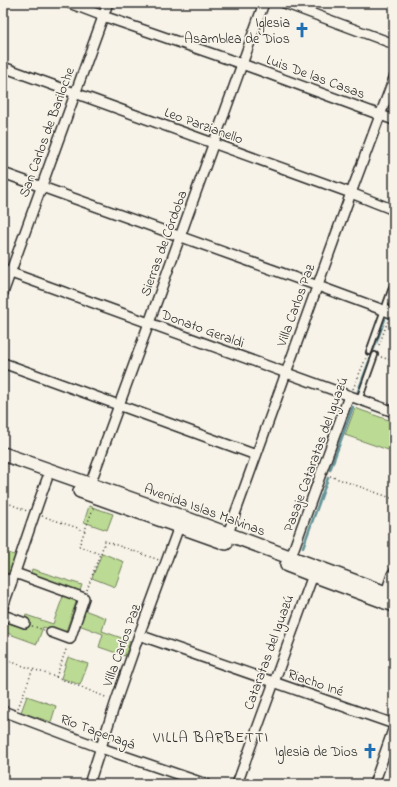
<svg xmlns="http://www.w3.org/2000/svg" width="397" height="787" font-family="'Indie Flower',sans-serif">
<style>
.green{fill:#bbda93;stroke:#73825f}
.lines{fill:none;stroke-linecap:round;stroke-linejoin:round}
.stream{stroke:#639499;stroke-width:2.5}
.lane-casing{stroke:#2b2b2b;stroke-width:8}
.street-casing{stroke:#2b2b2b;stroke-width:12}
.secondary-casing{stroke:#2b2b2b;stroke-width:16}
.path{stroke:#2b2b2b;stroke-width:1.5;stroke-dasharray:1 3;stroke-linecap:butt}
.lane{stroke:#f7f3e8;stroke-width:4.5}
.street{stroke:#f7f3e8;stroke-width:9}
.secondary{stroke:#f7f3e8;stroke-width:13}
.labels{text-anchor:middle;stroke-width:3.5;stroke-linejoin:round;paint-order:stroke}
.poi-label{font-size:14px;fill:#2b2b2b;stroke:#f7f3e8;text-anchor:end}
.street-label{font-size:14px;fill:#2b2b2b;stroke:#f7f3e8}
.neighbourhood-label{font-size:15px;letter-spacing:1px;fill:#2b2b2b;stroke:#f7f3e8}
</style>
<rect width="100%" height="100%" fill="#f7f3e8"/>
<filter id="ink" filterUnits="userSpaceOnUse"><feTurbulence type="fractalNoise" baseFrequency=".025" numOctaves="2"/><feDisplacementMap in="SourceGraphic" scale="8" xChannelSelector="R" yChannelSelector="G"/><feConvolveMatrix kernelMatrix="1 2 1 2 8 2 1 2 1" color-interpolation-filters="sRGB"/></filter>
<g filter="url(#ink)">
<g class="green">
<polygon points="355,408 394,422 394,452 345,435"/>
<polygon points="89,506 113,514 107,530 84,522"/>
<polygon points="3,551 17,556 3,595"/>
<polygon points="102,553 124,562 115,587 92,578"/>
<polygon points="32,569 82,585 65,634 43,627 37,644 4,632 7,623 22,627 26,615 53,624 66,588 30,576"/>
<polygon points="84,610 106,618 102,631 130,641 125,656 99,647 103,634 79,625"/>
<polygon points="68,657 88,664 80,685 61,678"/>
<polygon points="27,696 56,706 51,722 21,712"/>
</g>
<g class="lines">
<g class="stream">
<polyline points="390,307 394,296"/>
<polyline points="357,394 385,319"/>
<polyline points="330,470 353,407"/>
<polyline points="303,547 328,478"/>
</g>
<g class="lane-casing">
<g id="lane">
<polyline points="369,352 394,282"/>
<polyline points="359,400 375,355"/>
</g>
</g>
<g class="street-casing">
<g id="street">
<polyline points="69,3 103,16 242,64 394,120"/>
<polyline points="284,3 394,44"/>
<polyline points="3,67 351,193 394,210"/>
<polyline points="3,173 318,286 394,314"/>
<polyline points="3,270 394,412"/>
<polyline points="3,293 108,3"/>
<polyline points="3,363 256,455"/>
<polyline points="88,490 149,323 264,3"/>
<polyline points="226,539 351,193 394,78"/>
<polyline points="289,562 349,396"/>
<polyline points="15,573 84,598 70,639 51,632"/>
<polyline points="3,578 12,581"/>
<path d="M 3,607 C 18,565 31,522 47,479"/>
<polyline points="3,615 25,623"/>
<polyline points="139,635 394,724"/>
<polyline points="3,711 101,748 206,784"/>
<polyline points="89,784 116,701 139,635 166,562 181,521"/>
<polyline points="237,784 313,575"/>
<polyline points="374,784 394,727"/>
</g>
</g>
<g class="secondary-casing">
<g id="secondary">
<polyline points="3,454 182,517 394,596"/>
<polyline points="80,491 226,543"/>
<polyline points="287,565 313,575 394,605"/>
<polyline points="385,602 394,575"/>
</g>
</g>
<g class="path">
<polyline points="379,345 388,321"/>
<polyline points="381,357 394,361"/>
<polyline points="353,389 366,358"/>
<polyline points="330,476 394,499"/>
<polyline points="3,501 27,511"/>
<polyline points="42,516 84,530"/>
<polyline points="101,553 105,541 159,560"/>
<polyline points="87,590 100,554 79,546 94,506"/>
<polyline points="32,626 44,630"/>
<polyline points="3,659 56,677 108,698"/>
<polyline points="56,677 67,647"/>
<polyline points="18,708 33,669"/>
</g>
<use href="#lane" class="lane"/>
<use href="#street" class="street"/>
<use href="#secondary" class="secondary"/>
</g>
</g>
<defs>
<g id="church-bare" transform="scale(1.2)"><path d="M-1.2-6h2.4v3.5h3.3v2.4h-3.3V6h-2.4V-.1h-3.3v-2.4h3.3Z" fill="#1f6fb2" stroke="#f7f3e8" stroke-width="2.5" paint-order="stroke"/></g>
</defs>
<g fill-rule="evenodd">
<use href="#church-bare" x="302" y="30"/>
<use href="#church-bare" x="370" y="751"/>
</g>
<g class="labels">
<g class="poi-label">
<text x="290" y="27">Iglesia<tspan x="290" dy="16">Asamblea de Dios</tspan></text>
<text x="358" y="756">Iglesia de Dios</text>
</g>
<g class="street-label">
<text transform="translate(316 76) rotate(20)" y="5">Luis De las Casas</text>
<text transform="translate(204 125) rotate(20)" y="5">Leo Parzianello</text>
<text transform="translate(46 132) rotate(-70)" y="5">San Carlos de Bariloche</text>
<text transform="translate(163 243) rotate(-70)" y="5">Sierras de Córdoba</text>
<text transform="translate(295 305) rotate(-70)" y="5">Villa Carlos Paz</text>
<text transform="translate(203 328) rotate(20)" y="5">Donato Geraldi</text>
<text transform="translate(315 454) rotate(-70)" y="5">Pasaje Cataratas del Iguazú</text>
<text transform="translate(205 509) rotate(20)" y="5">Avenida Islas Malvinas</text>
<text transform="translate(121 645) rotate(-70)" y="5">Villa Carlos Paz</text>
<text transform="translate(268 652) rotate(-70)" y="5">Cataratas del Iguazú</text>
<text transform="translate(316 682) rotate(19)" y="5">Riacho Iné</text>
<text transform="translate(98 731) rotate(20)" y="5">Río Tapenagá</text>
</g>
<g class="neighbourhood-label">
<text x="211" y="742">VILLA BARBETTI</text>
</g>
</g>
<rect width="397" height="787" fill="none" stroke="#f7f3e8" stroke-width="16"/>
<rect x="8" y="8" width="381" height="771" fill="none" stroke="#2b2b2b" stroke-width="1.5" filter="url(#ink)"/>
</svg>
